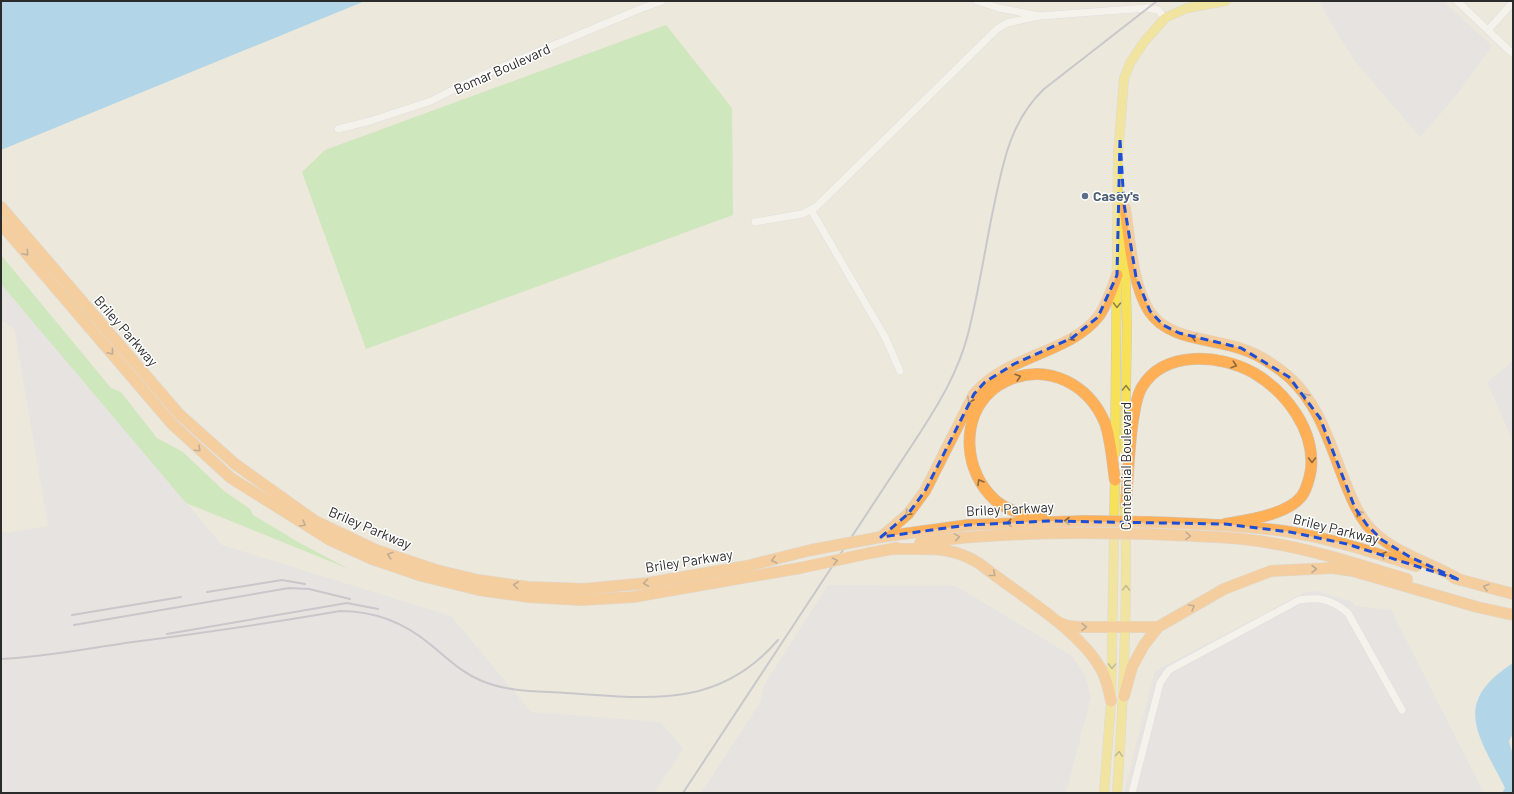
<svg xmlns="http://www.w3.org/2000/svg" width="1514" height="794" font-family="Barlow,sans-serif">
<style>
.industrial{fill:#e0dde5}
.green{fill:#aae697}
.water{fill:#6bc2f3}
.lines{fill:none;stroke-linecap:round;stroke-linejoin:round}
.minor-casing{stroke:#d1d3e4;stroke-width:8}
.major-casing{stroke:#c8c8c8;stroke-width:10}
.highway-casing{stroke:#c8c8c8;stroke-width:12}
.minor{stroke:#fff;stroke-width:7}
.major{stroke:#f6e158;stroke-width:9}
.highway{stroke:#ffb056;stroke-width:11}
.rail{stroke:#9fa0b6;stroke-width:2}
.highway-bridge-casing{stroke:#c8c8c8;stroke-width:12;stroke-linecap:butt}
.highway-bridge{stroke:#ffb056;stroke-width:11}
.oneway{stroke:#8a673e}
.oneway2{stroke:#908642}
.marked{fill:none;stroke:#1d4ed8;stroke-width:3;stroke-dasharray:8 5;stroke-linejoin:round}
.service-dot{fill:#5c6f8a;stroke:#fff;stroke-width:1.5}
.labels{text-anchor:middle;stroke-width:3;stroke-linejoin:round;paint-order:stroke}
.street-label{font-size:14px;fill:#2b2b2b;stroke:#fff}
.service-label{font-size:14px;font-weight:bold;fill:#4e5e75;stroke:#fff;text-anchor:start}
</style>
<rect width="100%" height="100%" fill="#ede8dc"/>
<g class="industrial">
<polygon points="1320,1 1443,1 1492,46 1455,97 1420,137 1355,61 1326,15"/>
<polygon points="1,284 222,545 451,616 531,712 661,722 683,749 654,793 1,793 1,531 6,533 48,526 15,332 13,328 1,320"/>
<polygon points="1513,361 1513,441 1487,382"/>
<polygon points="828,585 956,586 1072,656 1085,675 1091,697 1066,793 1041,793 1034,791 1033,793 701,793 760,703 764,685"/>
<polygon points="1316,591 1351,601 1356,606 1391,610 1484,793 1124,793 1155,671 1294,598 1305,592"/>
</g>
<g class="green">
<polygon points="666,25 732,108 733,215 366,349 302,172 325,150"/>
<polygon points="1,255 111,388 121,392 157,438 183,452 224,491 250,509 253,515 298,542 349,569 186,503 1,284"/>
</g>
<g class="water">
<polygon points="1,1 365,1 1,150"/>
<path d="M 1513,663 L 1513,734 L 1509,741 L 1513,755 L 1513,793 L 1502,793 L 1505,788 C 1479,735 1450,704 1513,663 Z"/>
</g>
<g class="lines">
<g class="minor-casing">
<g id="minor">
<polyline points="977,1 999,8 1039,16 1148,8 1158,10 1165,18"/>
<polyline points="1457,1 1513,54"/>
<polyline points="1488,30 1513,2"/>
<polyline points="338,129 370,121 431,101 480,76 640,9 662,1"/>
<polyline points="811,210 885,337 900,371"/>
<polyline points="755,222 802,214 816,207 997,29 1007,23 1039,16"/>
<path d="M 1132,793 L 1160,683 L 1169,670 L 1299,600 C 1320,597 1331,599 1348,613 L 1402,710"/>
</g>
</g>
<g class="major-casing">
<g id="major">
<polyline points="1124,231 1127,325 1125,450"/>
<polyline points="1115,454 1118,154 1124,79 1130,63 1144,42 1165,18 1187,8 1226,1"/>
<polyline points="1104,793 1111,701 1115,475"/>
<path d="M 1117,793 C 1124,694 1128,596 1125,497"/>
</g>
</g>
<g class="highway-casing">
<g id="highway">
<polyline points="1,207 179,414 235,464 315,521 376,550 436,570 478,580 528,587 584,589 648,583 747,566 811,550"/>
<path d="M 1125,208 C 1130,240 1132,283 1149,311 C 1168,340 1210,338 1239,348 C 1256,353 1275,365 1289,377 C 1320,405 1330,445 1345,482 C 1351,497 1357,512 1367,525 C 1392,554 1429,561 1460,580"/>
<polyline points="1,224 172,424 231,478 330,540 372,559 422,576 479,590 529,597 581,600 633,597 800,568"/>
<path d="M 1126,504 C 1128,479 1130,406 1142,387 C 1164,350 1220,354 1254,373 C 1286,392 1315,430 1311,469 C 1310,477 1306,491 1301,497 C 1286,515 1247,520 1225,524"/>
<path d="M 1048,521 C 1031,516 1008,512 995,500 C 964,472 960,421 990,392 C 996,386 1004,382 1011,379 C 1050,364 1089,385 1105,423 C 1111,440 1112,461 1115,480"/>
<path d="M 1150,522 C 1197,524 1244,525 1290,532 C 1333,539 1375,553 1416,566"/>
<path d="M 1149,534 C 1190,536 1231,536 1271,543 C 1318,551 1362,566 1407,579"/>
<path d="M 881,537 L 908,514 L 925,491 L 974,394 C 1009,354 1068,354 1098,317 C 1107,305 1112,289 1117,275"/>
<polyline points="881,537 968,525 1085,521"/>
<path d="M 920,543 C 975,535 1029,533 1085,533"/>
<path d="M 891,549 C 926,550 949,544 980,564 C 1016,593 1081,630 1102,671 C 1107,681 1109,690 1111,701"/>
<polyline points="870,553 897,548"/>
<polyline points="1454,578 1513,594"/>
<polyline points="1060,623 1068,626 1078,627 1158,627"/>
<polyline points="1124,696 1132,667 1144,645 1158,627 1224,589 1271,571 1332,568 1353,571 1477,607 1513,615"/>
</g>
</g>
<use href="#minor" class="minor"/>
<use href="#major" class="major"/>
<use href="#highway" class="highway"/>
<g class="rail">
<polyline points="207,592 282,580 305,584"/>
<polyline points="72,615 181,597"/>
<polyline points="74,625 289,588 309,589 350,599"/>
<polyline points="167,634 347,603 378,609"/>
<path d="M 1,659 C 46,657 89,648 133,642 C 202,633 271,623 340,611 C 375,611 404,622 431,645 C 448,659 462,673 482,681 C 508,692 538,691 566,693 C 648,698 718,710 778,640"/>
<path d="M 683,793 L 916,439 C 938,405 958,373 968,334 C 978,295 984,255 992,215 C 1002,169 1008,123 1044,89 L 1157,1"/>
</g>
<g class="highway-bridge-casing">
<g id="highway-bridge">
<polyline points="1085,521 1150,522"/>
<polyline points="1085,533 1149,534"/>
<polyline points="811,550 881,537"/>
<polyline points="800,568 870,553"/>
</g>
</g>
<use href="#highway-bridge" class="highway-bridge"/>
</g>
<defs><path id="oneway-chevron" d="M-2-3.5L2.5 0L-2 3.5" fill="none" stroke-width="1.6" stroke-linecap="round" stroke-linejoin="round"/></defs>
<g class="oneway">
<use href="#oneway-chevron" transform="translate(26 253) rotate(49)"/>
<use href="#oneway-chevron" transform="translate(1194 337) rotate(-165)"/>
<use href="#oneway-chevron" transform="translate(1071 338) rotate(151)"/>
<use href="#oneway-chevron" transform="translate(111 352) rotate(50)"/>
<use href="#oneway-chevron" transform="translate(1234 365) rotate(18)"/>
<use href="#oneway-chevron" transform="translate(1018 377) rotate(-17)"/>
<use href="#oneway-chevron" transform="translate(1306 396) rotate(-129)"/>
<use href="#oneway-chevron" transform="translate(970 400) rotate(118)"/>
<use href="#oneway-chevron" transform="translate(198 449) rotate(43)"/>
<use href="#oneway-chevron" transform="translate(1312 460) rotate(90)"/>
<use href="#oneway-chevron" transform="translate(980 482) rotate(-120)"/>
<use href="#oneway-chevron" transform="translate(908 513) rotate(134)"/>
<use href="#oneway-chevron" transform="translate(1359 513) rotate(-125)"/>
<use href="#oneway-chevron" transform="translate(1067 521) rotate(-180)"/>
<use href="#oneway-chevron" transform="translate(1009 523) rotate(177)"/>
<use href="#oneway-chevron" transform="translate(303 524) rotate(31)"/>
<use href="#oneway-chevron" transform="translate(1188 536) rotate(2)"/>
<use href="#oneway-chevron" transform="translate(957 537) rotate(-9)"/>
<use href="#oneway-chevron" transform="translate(390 555) rotate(-162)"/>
<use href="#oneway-chevron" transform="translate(1383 555) rotate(-163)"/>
<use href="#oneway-chevron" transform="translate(774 560) rotate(166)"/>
<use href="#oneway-chevron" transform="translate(835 561) rotate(-12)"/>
<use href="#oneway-chevron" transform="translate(1314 569)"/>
<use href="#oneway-chevron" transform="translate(993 574) rotate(39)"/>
<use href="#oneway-chevron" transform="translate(646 583) rotate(173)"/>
<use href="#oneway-chevron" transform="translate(516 585) rotate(-173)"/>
<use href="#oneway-chevron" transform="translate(1486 587) rotate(-164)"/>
<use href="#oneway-chevron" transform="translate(1192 607) rotate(-30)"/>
<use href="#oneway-chevron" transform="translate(1084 627)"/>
</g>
<g class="oneway2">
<use href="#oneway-chevron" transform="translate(1117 305) rotate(91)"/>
<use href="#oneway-chevron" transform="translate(1126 388) rotate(-89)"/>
<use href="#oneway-chevron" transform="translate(1126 588) rotate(-89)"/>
<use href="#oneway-chevron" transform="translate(1112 666) rotate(91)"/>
<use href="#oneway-chevron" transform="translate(1119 754) rotate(-86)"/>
</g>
<path d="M0 0H1514V794H0ZM 1120,140 L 1124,204 L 1136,277 L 1150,311 L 1163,325 L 1179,333 L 1241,348 L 1289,377 L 1320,418 L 1355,508 L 1367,525 L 1382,540 L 1410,557 L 1460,580 L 1347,544 L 1290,532 L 1225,524 L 1048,521 L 968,525 L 881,537 L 908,514 L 925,491 L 974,394 L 985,382 L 1014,364 L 1072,338 L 1098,317 L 1117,275 Z" fill="#ede8dc" fill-opacity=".55" fill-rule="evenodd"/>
<path class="marked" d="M 1120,140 L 1124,204 L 1136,277 L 1150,311 L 1163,325 L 1179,333 L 1241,348 L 1289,377 L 1320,418 L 1355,508 L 1367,525 L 1382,540 L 1410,557 L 1460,580 L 1347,544 L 1290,532 L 1225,524 L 1048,521 L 968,525 L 881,537 L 908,514 L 925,491 L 974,394 L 985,382 L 1014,364 L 1072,338 L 1098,317 L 1117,275 Z"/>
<circle class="service-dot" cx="1085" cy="196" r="4"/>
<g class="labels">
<g class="street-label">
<text transform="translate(502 69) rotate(-24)" y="5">Bomar Boulevard</text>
<text transform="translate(126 331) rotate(49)" y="5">Briley Parkway</text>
<text transform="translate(1126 466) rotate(-90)" y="5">Centennial Boulevard</text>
<text transform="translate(1010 509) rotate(-3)" y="5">Briley Parkway</text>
<text transform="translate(370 528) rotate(23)" y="5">Briley Parkway</text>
<text transform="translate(1336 529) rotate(14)" y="5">Briley Parkway</text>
<text transform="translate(689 561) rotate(-9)" y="5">Briley Parkway</text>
</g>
<g class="service-label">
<text x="1093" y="201">Casey's</text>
</g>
</g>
<rect width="1514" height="794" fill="none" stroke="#2b2b2b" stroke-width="4"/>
</svg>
